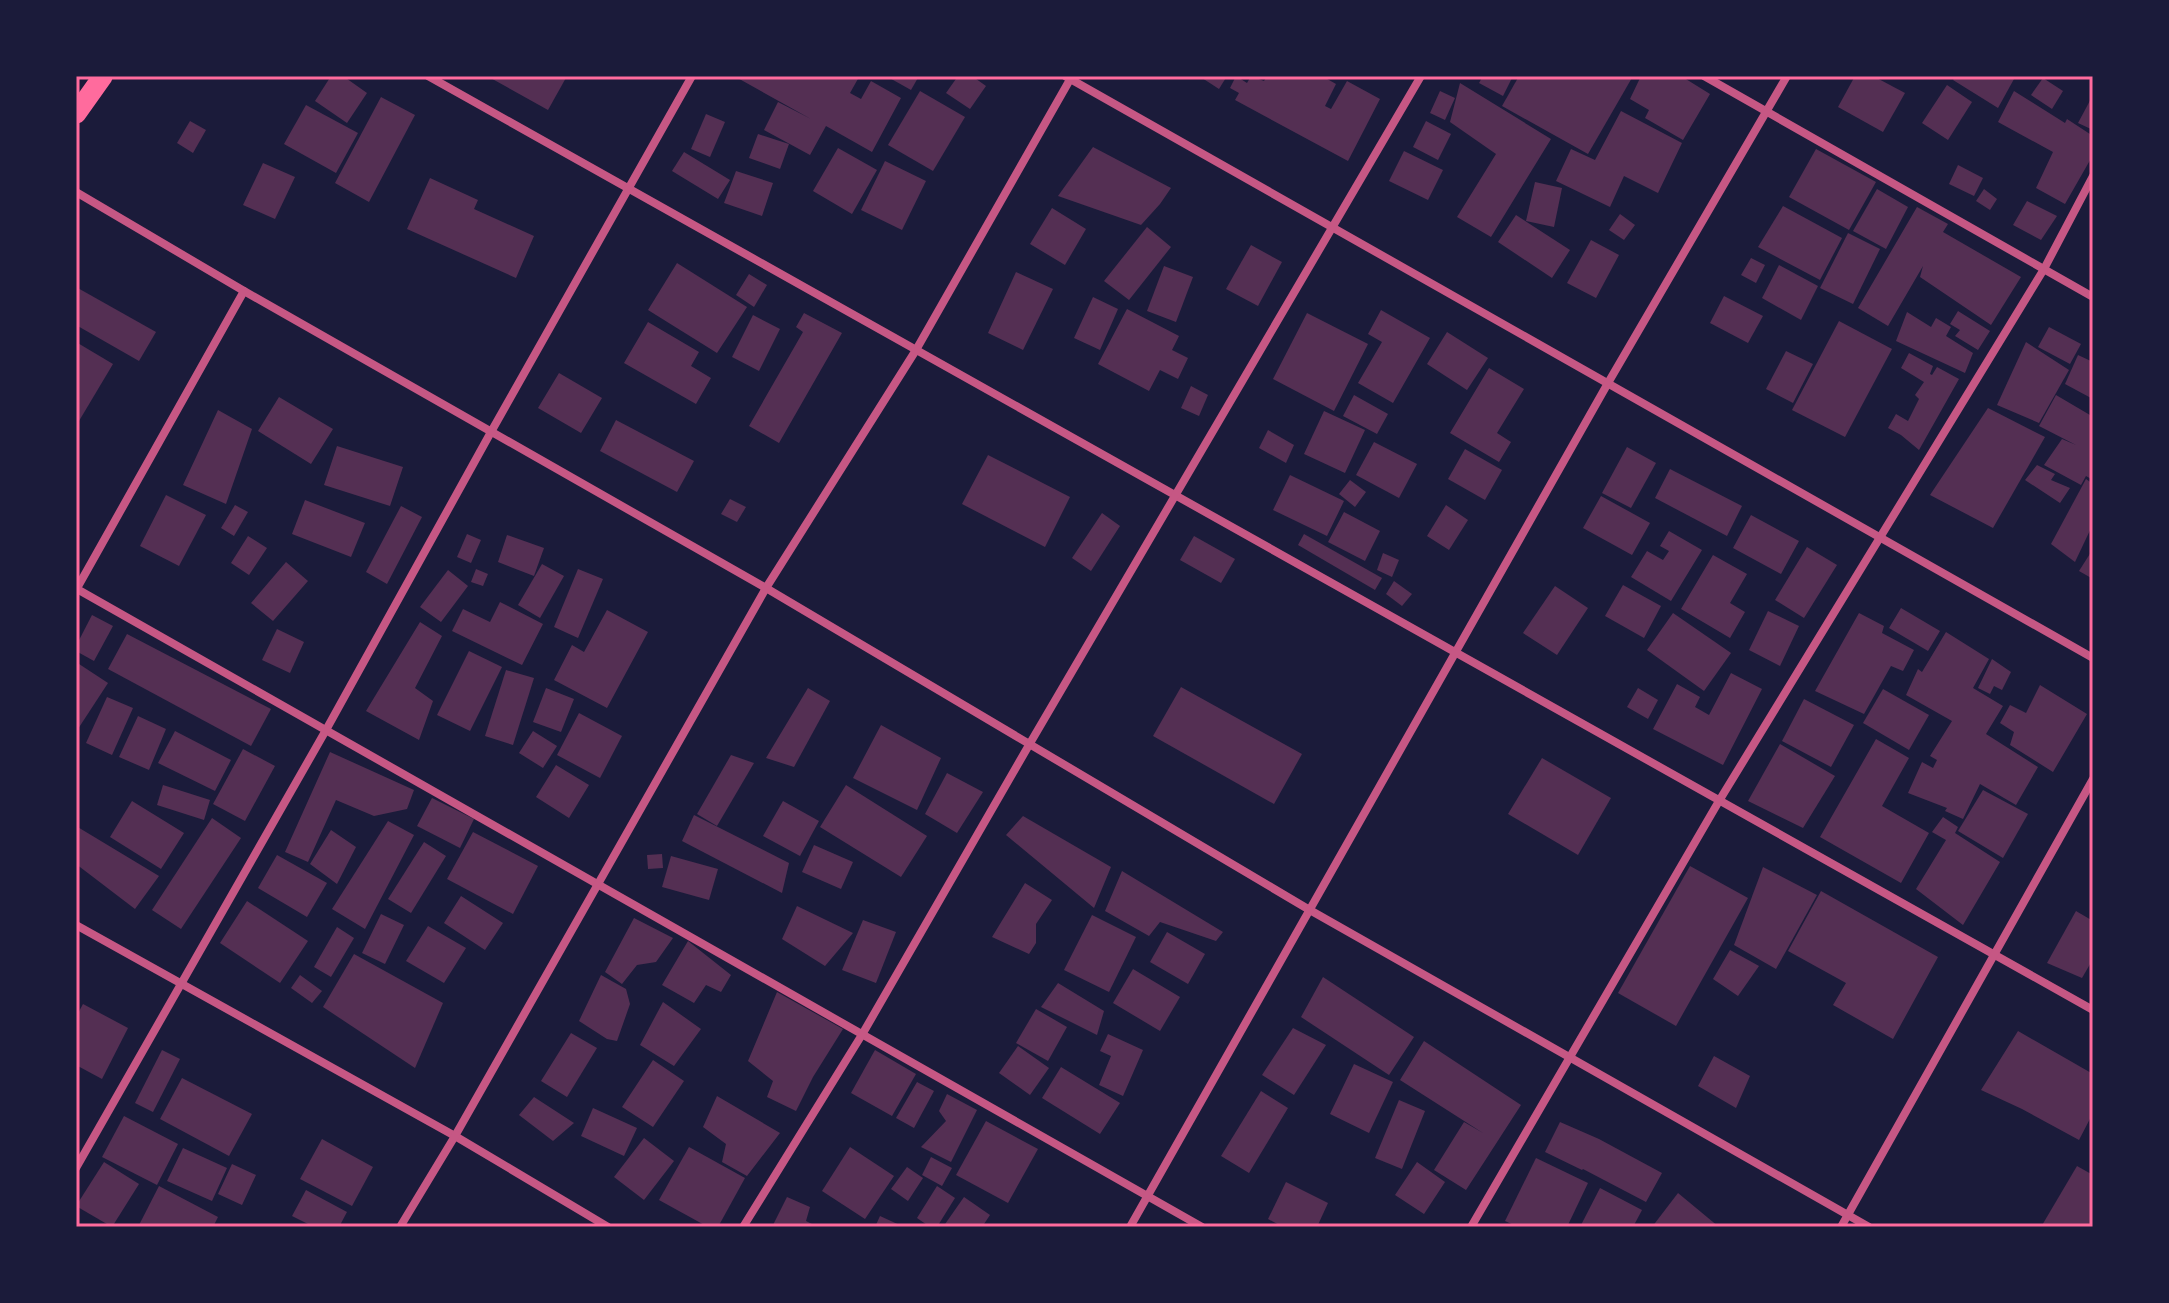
<svg xmlns="http://www.w3.org/2000/svg" width="2169" height="1303" font-family="'Exo 2',sans-serif">
<style>
.building{fill:#542f53}
.lines{fill:none;stroke-linecap:round;stroke-linejoin:round}
.minor{stroke:#c65784;stroke-width:8}
.primary{stroke:#ff6b9d;stroke-width:20}
.neatline{fill:none;stroke:#ff6b9d;stroke-width:3}
</style>
<rect width="100%" height="100%" fill="#1b1b3a"/>
<g class="building">
<polygon points="331,76 343,76 367,93 347,123 315,101"/>
<polygon points="487,76 567,76 548,110"/>
<polygon points="734,76 857,76 859,77 850,93 861,99 871,81 901,98 872,152 826,126 810,155 764,130 778,102 811,119"/>
<polygon points="886,76 919,76 911,90"/>
<polygon points="958,76 972,76 986,86 970,109 946,93"/>
<polygon points="1199,76 1227,76 1219,89"/>
<polygon points="1236,76 1247,83 1251,76 1264,81 1267,76 1322,76 1336,84 1325,106 1331,109 1347,81 1380,99 1348,161 1235,100 1239,93 1230,88"/>
<polygon points="1483,76 1513,76 1503,96 1479,83"/>
<polygon points="1519,76 1633,76 1588,154 1502,106"/>
<polygon points="1641,76 1662,76 1666,78 1667,76 1681,76 1710,94 1683,140 1645,118 1649,110 1630,99"/>
<polygon points="1855,76 1873,76 1905,93 1883,132 1838,107"/>
<polygon points="1956,76 2010,76 2014,79 1998,108 1953,80"/>
<polygon points="2043,78 2063,91 2052,109 2031,95"/>
<polygon points="1460,83 1551,139 1491,237 1457,217 1496,154 1450,122"/>
<polygon points="1947,85 1972,102 1948,140 1922,123"/>
<polygon points="920,91 965,117 933,171 888,145"/>
<polygon points="1440,91 1455,98 1445,120 1430,113"/>
<polygon points="2014,91 2065,123 2067,119 2093,136 2093,155 2065,204 2036,188 2053,152 1998,122"/>
<polygon points="2093,95 2093,130 2078,123"/>
<polygon points="381,97 415,115 369,202 335,183"/>
<polygon points="306,105 358,133 336,173 284,144"/>
<polygon points="1621,111 1682,143 1658,193 1624,176 1610,207 1556,181 1571,149 1595,160"/>
<polygon points="706,114 725,122 710,157 691,149"/>
<polygon points="190,121 206,130 193,153 177,143"/>
<polygon points="1426,121 1451,134 1438,160 1413,147"/>
<polygon points="758,134 789,144 780,169 749,158"/>
<polygon points="1093,147 1171,188 1160,204 1141,225 1058,196"/>
<polygon points="838,148 877,170 852,214 813,191"/>
<polygon points="1816,149 1876,182 1849,230 1789,197"/>
<polygon points="1404,151 1443,170 1428,200 1389,181"/>
<polygon points="684,152 730,180 718,199 672,171"/>
<polygon points="885,161 926,181 902,230 861,210"/>
<polygon points="263,163 295,177 275,219 243,205"/>
<polygon points="1958,165 1983,178 1974,196 1949,184"/>
<polygon points="736,171 773,183 762,216 724,203"/>
<polygon points="430,178 478,200 474,209 534,236 516,278 407,229"/>
<polygon points="1535,182 1562,188 1554,227 1526,221"/>
<polygon points="1877,189 1908,207 1886,249 1853,231"/>
<polygon points="1984,189 1997,199 1990,210 1976,201"/>
<polygon points="2027,201 2057,216 2041,240 2013,225"/>
<polygon points="1783,206 1842,238 1820,280 1758,247"/>
<polygon points="1917,207 1948,224 1943,232 2021,277 1991,325 1920,277 1923,266 1888,326 1858,308"/>
<polygon points="1052,208 1086,229 1065,265 1030,244"/>
<polygon points="1620,214 1635,225 1624,240 1609,230"/>
<polygon points="1516,215 1570,250 1552,278 1498,242"/>
<polygon points="1147,227 1171,247 1129,300 1104,281"/>
<polygon points="1848,233 1880,249 1853,304 1820,288"/>
<polygon points="1591,240 1619,255 1596,298 1567,283"/>
<polygon points="1251,245 1282,262 1258,306 1226,289"/>
<polygon points="1751,258 1765,265 1756,283 1741,275"/>
<polygon points="677,263 747,307 717,353 648,310"/>
<polygon points="1779,265 1818,286 1801,320 1762,298"/>
<polygon points="1164,266 1193,277 1176,322 1147,311"/>
<polygon points="1016,272 1053,289 1023,350 988,333"/>
<polygon points="749,274 767,285 754,307 736,295"/>
<polygon points="76,287 156,332 139,361 76,325"/>
<polygon points="1724,296 1763,316 1748,343 1710,323"/>
<polygon points="1093,297 1118,309 1100,350 1074,338"/>
<polygon points="1127,309 1179,336 1172,350 1188,358 1178,379 1160,370 1149,391 1098,364"/>
<polygon points="1381,310 1430,338 1393,403 1358,383 1382,342 1368,334"/>
<polygon points="1958,311 1990,331 1978,350 1955,336 1960,330 1950,324"/>
<polygon points="1907,312 1931,327 1936,318 1951,327 1946,336 1973,353 1965,373 1896,341"/>
<polygon points="804,313 842,333 779,443 749,426 803,332 796,327"/>
<polygon points="1307,313 1368,344 1334,411 1273,379"/>
<polygon points="753,315 780,329 759,371 732,357"/>
<polygon points="1839,321 1892,349 1845,437 1792,410"/>
<polygon points="648,322 699,352 691,366 711,378 696,404 624,363"/>
<polygon points="2049,327 2081,344 2070,364 2038,347"/>
<polygon points="1447,332 1488,358 1467,390 1427,364"/>
<polygon points="76,342 113,364 76,426"/>
<polygon points="2026,342 2069,370 2039,423 1997,405"/>
<polygon points="1786,351 1813,364 1793,403 1766,389"/>
<polygon points="1909,353 1933,366 1930,374 1932,375 1937,367 1959,379 1919,450 1901,435 1888,428 1896,414 1908,421 1919,399 1915,395 1924,382 1901,368"/>
<polygon points="2078,355 2093,362 2093,393 2091,398 2065,384"/>
<polygon points="1489,368 1524,389 1497,433 1511,442 1499,462 1450,433"/>
<polygon points="559,373 602,398 581,433 538,408"/>
<polygon points="1191,386 1208,395 1199,416 1181,408"/>
<polygon points="1354,395 1388,414 1377,434 1343,416"/>
<polygon points="2056,395 2090,415 2093,409 2093,480 2086,476 2081,485 2044,465 2062,439 2076,445 2039,426"/>
<polygon points="279,397 333,429 311,464 258,431"/>
<polygon points="1988,408 2045,437 1993,528 1930,495"/>
<polygon points="218,410 252,429 226,504 183,485"/>
<polygon points="1324,411 1365,430 1345,473 1304,454"/>
<polygon points="616,420 694,461 677,492 600,451"/>
<polygon points="1268,430 1294,445 1286,463 1259,448"/>
<polygon points="1374,442 1417,464 1399,498 1356,475"/>
<polygon points="337,446 403,467 390,506 324,485"/>
<polygon points="1627,447 1656,463 1631,508 1602,493"/>
<polygon points="1465,449 1502,470 1485,500 1448,479"/>
<polygon points="988,455 1070,497 1045,547 962,504"/>
<polygon points="2037,465 2055,474 2051,480 2070,488 2060,503 2025,480"/>
<polygon points="1670,469 1742,506 1727,536 1655,498"/>
<polygon points="1290,475 1344,501 1327,536 1273,510"/>
<polygon points="2086,479 2093,484 2093,524 2075,562 2051,544"/>
<polygon points="1350,480 1366,492 1355,507 1339,494"/>
<polygon points="166,495 206,515 179,566 140,546"/>
<polygon points="1601,496 1650,523 1632,555 1583,528"/>
<polygon points="730,499 746,507 737,522 721,514"/>
<polygon points="305,500 365,523 351,557 292,534"/>
<polygon points="235,505 248,512 234,536 221,528"/>
<polygon points="1446,505 1468,520 1449,550 1427,536"/>
<polygon points="401,506 422,517 387,584 366,572"/>
<polygon points="1344,512 1380,531 1365,561 1328,542"/>
<polygon points="1102,513 1120,526 1091,571 1072,558"/>
<polygon points="1751,515 1799,541 1781,574 1733,548"/>
<polygon points="1669,531 1702,550 1671,601 1631,577 1647,551 1663,560 1669,551 1660,546"/>
<polygon points="467,534 481,540 471,563 457,557"/>
<polygon points="1304,534 1382,578 1375,590 1298,545"/>
<polygon points="507,535 544,548 534,576 498,562"/>
<polygon points="248,536 267,548 249,575 231,563"/>
<polygon points="1194,536 1235,559 1221,583 1180,560"/>
<polygon points="1807,547 1837,565 1804,618 1775,600"/>
<polygon points="2093,549 2093,579 2079,571"/>
<polygon points="1383,553 1399,560 1392,577 1377,570"/>
<polygon points="1713,555 1747,574 1730,603 1745,612 1730,638 1681,609"/>
<polygon points="286,562 308,581 273,621 251,603"/>
<polygon points="542,564 564,576 540,618 518,605"/>
<polygon points="476,569 488,574 483,586 471,582"/>
<polygon points="578,569 603,579 578,638 554,627"/>
<polygon points="448,570 468,586 441,622 420,607"/>
<polygon points="1394,581 1412,594 1402,606 1386,594"/>
<polygon points="1623,585 1661,606 1644,638 1605,616"/>
<polygon points="1555,586 1588,608 1557,655 1523,633"/>
<polygon points="500,602 543,624 522,665 452,631 463,609 490,622"/>
<polygon points="1901,608 1940,631 1928,651 1889,628"/>
<polygon points="607,610 648,632 607,708 554,680 572,645 584,652"/>
<polygon points="1768,611 1799,626 1780,666 1749,650"/>
<polygon points="1673,613 1731,653 1704,691 1647,650"/>
<polygon points="1859,613 1884,626 1882,633 1914,650 1903,671 1891,666 1864,714 1815,691"/>
<polygon points="92,615 113,626 94,661 76,651 76,646"/>
<polygon points="420,622 442,636 415,688 433,701 419,740 366,711"/>
<polygon points="277,629 304,642 290,673 262,660"/>
<polygon points="1946,632 1989,659 1973,688 2003,706 1986,734 2038,767 2016,805 1980,784 1963,819 1945,811 1947,808 1908,793 1922,762 1933,768 1937,760 1930,756 1952,721 1906,695 1918,669 1922,672"/>
<polygon points="127,634 271,709 251,746 108,669"/>
<polygon points="469,651 502,667 470,731 437,715"/>
<polygon points="1992,659 2011,672 2002,690 1994,686 1990,694 1978,688"/>
<polygon points="76,662 108,683 76,732"/>
<polygon points="506,670 534,678 513,745 485,736"/>
<polygon points="1731,673 1762,689 1723,765 1653,729 1677,684 1700,697 1695,707 1709,715"/>
<polygon points="2040,685 2087,714 2053,772 2010,745 2014,732 2000,723 2010,705 2026,713"/>
<polygon points="1181,687 1302,754 1274,804 1153,736"/>
<polygon points="546,688 574,699 561,732 533,722"/>
<polygon points="808,688 830,701 794,767 766,758"/>
<polygon points="1638,688 1658,700 1648,719 1627,707"/>
<polygon points="1883,689 1929,715 1909,750 1863,723"/>
<polygon points="107,697 133,708 112,755 86,743"/>
<polygon points="1804,699 1854,725 1831,767 1782,741"/>
<polygon points="579,713 622,736 600,778 557,755"/>
<polygon points="138,716 166,729 149,770 119,757"/>
<polygon points="881,725 941,758 917,810 853,778"/>
<polygon points="175,731 231,760 215,791 158,763"/>
<polygon points="533,731 557,746 543,768 519,753"/>
<polygon points="1876,739 1909,758 1882,806 1929,833 1901,883 1820,837"/>
<polygon points="1780,744 1835,776 1803,828 1748,801"/>
<polygon points="243,749 275,766 245,821 213,804"/>
<polygon points="330,752 414,790 407,809 374,816 336,800 308,862 285,852"/>
<polygon points="731,755 754,763 717,826 697,814"/>
<polygon points="1542,758 1611,798 1578,855 1508,814"/>
<polygon points="556,765 589,785 569,818 536,797"/>
<polygon points="947,773 983,792 957,833 925,814"/>
<polygon points="163,785 210,800 204,820 157,805"/>
<polygon points="846,785 927,836 901,877 820,827"/>
<polygon points="1983,790 2028,814 2003,858 1958,831"/>
<polygon points="432,798 474,819 460,848 417,826"/>
<polygon points="132,801 184,833 161,869 110,837"/>
<polygon points="783,801 819,821 800,856 763,836"/>
<polygon points="694,815 789,863 782,893 682,841"/>
<polygon points="1023,816 1111,867 1094,908 1006,835"/>
<polygon points="1943,817 1958,827 1955,833 2000,862 1963,925 1916,889 1946,840 1932,832"/>
<polygon points="212,818 241,838 181,929 152,910"/>
<polygon points="388,821 414,835 365,929 332,909"/>
<polygon points="76,826 159,876 135,909 76,864"/>
<polygon points="331,830 356,847 337,884 310,864"/>
<polygon points="473,832 538,866 513,914 447,879"/>
<polygon points="424,842 446,856 411,913 388,899"/>
<polygon points="814,845 853,862 841,889 802,872"/>
<polygon points="662,854 663,868 648,869 647,855"/>
<polygon points="277,855 327,883 307,917 258,888"/>
<polygon points="671,856 718,869 709,900 662,887"/>
<polygon points="1690,866 1748,898 1676,1026 1618,993"/>
<polygon points="1763,867 1817,895 1776,969 1734,945"/>
<polygon points="1122,871 1223,932 1216,941 1160,922 1149,936 1105,911"/>
<polygon points="1025,883 1052,900 1036,924 1036,943 1029,954 992,937"/>
<polygon points="1821,891 1938,957 1893,1039 1833,1005 1846,983 1788,951"/>
<polygon points="461,896 503,923 485,950 444,923"/>
<polygon points="247,901 308,941 280,983 220,943"/>
<polygon points="797,906 853,933 825,966 782,939"/>
<polygon points="2076,911 2093,921 2093,959 2082,978 2047,963"/>
<polygon points="381,914 404,925 385,964 362,953"/>
<polygon points="1092,915 1136,937 1109,992 1064,970"/>
<polygon points="634,918 673,938 656,962 637,965 622,984 605,972"/>
<polygon points="863,920 896,932 876,983 842,970"/>
<polygon points="428,926 466,948 444,983 406,961"/>
<polygon points="337,927 354,938 331,977 314,967"/>
<polygon points="1167,932 1205,954 1188,984 1150,962"/>
<polygon points="688,941 731,975 721,992 706,985 694,1003 662,985"/>
<polygon points="1730,950 1759,966 1738,996 1713,979"/>
<polygon points="354,954 443,1003 415,1068 323,1007"/>
<polygon points="1133,969 1180,997 1160,1031 1113,1003"/>
<polygon points="300,975 322,991 312,1003 291,988"/>
<polygon points="601,975 626,989 630,1004 617,1041 607,1039 579,1021"/>
<polygon points="1323,977 1414,1037 1389,1075 1301,1017"/>
<polygon points="1058,983 1104,1011 1097,1035 1041,1007"/>
<polygon points="777,992 843,1029 813,1077 796,1111 767,1097 773,1081 748,1061"/>
<polygon points="663,1002 701,1029 674,1066 640,1045"/>
<polygon points="83,1004 128,1028 102,1079 76,1065 76,1017"/>
<polygon points="1036,1009 1067,1027 1048,1061 1016,1043"/>
<polygon points="1293,1028 1326,1045 1294,1095 1262,1075"/>
<polygon points="2018,1031 2093,1074 2093,1113 2079,1140 2022,1109 1981,1090"/>
<polygon points="571,1033 597,1048 567,1097 541,1081"/>
<polygon points="1108,1034 1143,1050 1123,1096 1099,1085 1111,1056 1100,1051"/>
<polygon points="1424,1041 1521,1105 1466,1190 1434,1170 1464,1122 1483,1133 1400,1080"/>
<polygon points="1018,1046 1049,1068 1030,1095 999,1073"/>
<polygon points="162,1050 180,1059 153,1112 135,1103"/>
<polygon points="875,1050 916,1074 892,1116 851,1093"/>
<polygon points="1714,1056 1750,1076 1736,1108 1698,1086"/>
<polygon points="653,1060 684,1081 653,1127 622,1107"/>
<polygon points="1354,1064 1393,1082 1369,1133 1330,1114"/>
<polygon points="1061,1067 1120,1103 1100,1134 1042,1098"/>
<polygon points="182,1078 252,1114 229,1156 160,1119"/>
<polygon points="917,1082 934,1091 914,1128 896,1118"/>
<polygon points="1261,1091 1288,1108 1249,1173 1221,1156"/>
<polygon points="947,1094 977,1110 951,1162 921,1147 946,1121 939,1111"/>
<polygon points="717,1096 780,1133 747,1176 722,1162 726,1144 703,1127"/>
<polygon points="534,1097 574,1123 553,1141 519,1115"/>
<polygon points="1399,1100 1425,1111 1402,1169 1375,1158"/>
<polygon points="593,1108 637,1128 624,1156 581,1136"/>
<polygon points="124,1116 178,1144 157,1185 102,1157"/>
<polygon points="986,1121 1038,1149 1008,1203 956,1175"/>
<polygon points="1560,1122 1599,1139 1662,1173 1646,1202 1583,1169 1582,1170 1545,1152"/>
<polygon points="644,1138 674,1161 644,1200 614,1177"/>
<polygon points="322,1139 373,1167 352,1206 300,1179"/>
<polygon points="689,1147 745,1178 718,1227 708,1227 659,1200"/>
<polygon points="850,1147 894,1176 865,1219 822,1191"/>
<polygon points="183,1148 227,1168 212,1201 167,1181"/>
<polygon points="931,1157 952,1168 942,1186 922,1175"/>
<polygon points="1536,1158 1588,1183 1567,1227 1518,1227 1505,1221"/>
<polygon points="104,1162 139,1184 112,1227 76,1206"/>
<polygon points="1417,1162 1445,1182 1424,1214 1395,1195"/>
<polygon points="232,1164 256,1175 242,1205 218,1194"/>
<polygon points="2077,1166 2093,1175 2093,1227 2041,1227"/>
<polygon points="907,1167 923,1178 908,1201 891,1189"/>
<polygon points="1286,1182 1328,1203 1317,1227 1283,1227 1268,1219"/>
<polygon points="159,1186 218,1217 213,1227 138,1227"/>
<polygon points="937,1186 955,1198 937,1227 930,1227 917,1218"/>
<polygon points="1600,1188 1642,1210 1633,1227 1580,1227"/>
<polygon points="306,1190 347,1212 339,1227 314,1227 292,1216"/>
<polygon points="1678,1193 1719,1227 1652,1227"/>
<polygon points="787,1197 810,1207 806,1221 818,1227 772,1227"/>
<polygon points="964,1197 990,1215 982,1227 943,1227"/>
<polygon points="880,1216 904,1227 875,1227"/>
</g>
<g class="lines">
<g class="minor">
<polyline points="428,76 2093,1010"/>
<polyline points="1065,76 2093,658"/>
<polyline points="1704,76 2093,297"/>
<polyline points="76,192 244,291 766,588 1308,909 1869,1227"/>
<polyline points="77,589 1202,1227"/>
<polyline points="76,590 244,291"/>
<polyline points="76,925 455,1136 608,1227"/>
<polyline points="76,1168 326,730 491,432 692,76"/>
<polyline points="400,1227 455,1136 766,588 916,350 1072,76"/>
<polyline points="743,1227 863,1033 1029,745 1421,76"/>
<polyline points="1130,1227 1608,383 1787,76"/>
<polyline points="1471,1227 1719,801 2044,269 2093,176"/>
<polyline points="1841,1227 2093,779"/>
</g>
<polyline class="primary" points="76,114 103,76"/>
</g>
<rect width="2169" height="1303" fill="none" stroke="#1b1b3a" stroke-width="156"/>
<rect x="78" y="78" width="2013" height="1147" class="neatline"/>
</svg>
